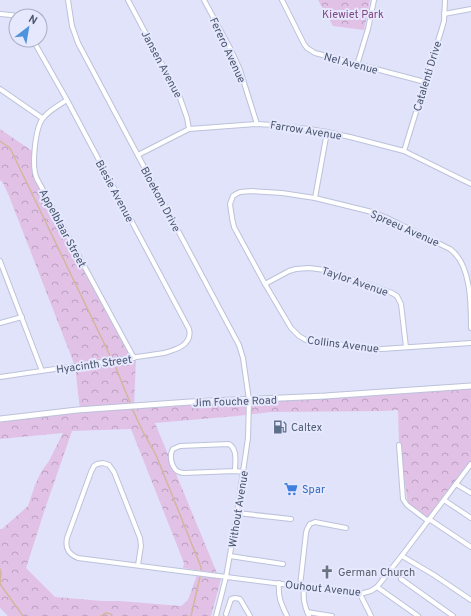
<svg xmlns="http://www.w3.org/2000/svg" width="471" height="616" font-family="Overpass,sans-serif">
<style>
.forest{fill:url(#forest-crowns)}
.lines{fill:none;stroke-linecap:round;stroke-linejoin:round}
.stream{stroke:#d3b69e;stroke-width:1.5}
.minor-casing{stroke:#bbc2da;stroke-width:6}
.tertiary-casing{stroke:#bbc2da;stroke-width:7}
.minor{stroke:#fff;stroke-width:4}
.tertiary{stroke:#fff;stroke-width:5}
.labels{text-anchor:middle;stroke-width:4;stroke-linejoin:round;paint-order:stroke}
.park-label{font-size:11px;fill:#7f487f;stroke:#e6e8fe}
.street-label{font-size:11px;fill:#4a576f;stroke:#e6e8fe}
.service-label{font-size:11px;fill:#4e5e75;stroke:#e6e8fe;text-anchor:start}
.shop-label{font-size:11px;fill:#366cbe;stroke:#e6e8fe;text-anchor:start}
.worship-label{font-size:11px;fill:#5b616d;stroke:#e6e8fe;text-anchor:start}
</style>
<defs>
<pattern id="forest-crowns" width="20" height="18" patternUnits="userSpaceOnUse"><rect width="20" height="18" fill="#e2c1e6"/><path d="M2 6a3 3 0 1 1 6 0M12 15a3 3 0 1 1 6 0" fill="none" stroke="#b9a0bf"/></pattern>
</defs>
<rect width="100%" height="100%" fill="#e1e3fa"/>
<g class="forest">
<polygon points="318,0 370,0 364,30 333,26"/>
<polygon points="0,129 35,153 36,172 136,358 134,407 471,386 471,466 429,522 408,504 399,445 398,410 383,411 271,412 237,416 155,423 217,573 183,568 184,563 131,429 72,431 45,509 26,568 55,597 102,601 119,601 181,606 188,600 197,575 221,579 211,616 8,616 0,608 0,529 2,529 28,506 35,485 41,472 49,461 63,433 0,439 0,420 80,410 75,366 9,196 3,183 0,180"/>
</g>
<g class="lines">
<g class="stream">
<polyline points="0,141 10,148 116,368 131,405"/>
<polyline points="132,408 142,430 156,455 201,567 201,570"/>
<polyline points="0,569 1,573 0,584 23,616"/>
<polyline points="101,616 106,613 111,614 112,616"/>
<polyline points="191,616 200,577"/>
</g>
<g class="minor-casing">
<g id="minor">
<polyline points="68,0 72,26 78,43 239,345 243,358 249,400 248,438 235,526 226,577 216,616"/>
<polyline points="128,0 180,98 187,118 189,129"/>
<polyline points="204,0 231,50 240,70 257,124"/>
<polyline points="282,0 304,44 307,48 315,53 425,82"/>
<polyline points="0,14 11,15 16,16"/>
<polyline points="444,14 471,9"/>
<polyline points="357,65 368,29 374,0"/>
<polyline points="0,89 42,118"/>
<path d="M 67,100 C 59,105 50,110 44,117 C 35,126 31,167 37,179 L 134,358"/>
<polyline points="404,151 442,28 444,21 445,0"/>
<polyline points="138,155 189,129 257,124 274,125 309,129 327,132 350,137 404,151 471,184"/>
<polyline points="315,198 327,132"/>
<polyline points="0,261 42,371"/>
<polyline points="265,284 289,271 296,269 309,268 325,270 392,293 397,296 401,304 406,347"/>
<polyline points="0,323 22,317"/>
<path d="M 471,328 C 471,303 471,264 450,249 L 385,217 L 372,212 L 315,198 L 282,193 L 252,191 L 240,192 L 236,194 L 233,196 L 230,204 L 232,218 L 234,227 L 265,284 L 291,328 L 299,336 L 306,340 L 372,349 L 382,349 L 471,343"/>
<path d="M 0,377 L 164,353 C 175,350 193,345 189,329 L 67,100 L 33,40"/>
<polyline points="399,445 403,499 407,505 428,521"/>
<path d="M 235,471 C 235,462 238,450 229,444 L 180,446 L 173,449 C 169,455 171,466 177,471 C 179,472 182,473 184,473 L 235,471 L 244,472"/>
<polyline points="456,484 471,493"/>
<polyline points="444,500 471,518"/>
<polyline points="237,513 291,519"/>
<polyline points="429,519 471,547"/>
<polyline points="230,556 283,564"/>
<polyline points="402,556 434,575 471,600"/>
<path d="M 138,565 L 141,546 L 140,538 L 114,472 L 109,465 L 103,463 L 97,464 L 94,466 L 91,472 L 67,538 C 65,548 68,554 78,558 L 360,594 L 371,591 L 377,587 L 403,554 L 471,464"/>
<polyline points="401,579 453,616"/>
<path d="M 279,583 C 278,598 281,603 287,616"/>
<polyline points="300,586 306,533 307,529 310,524 315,522 346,528"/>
<path d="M 304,587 C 303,599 304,605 309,616"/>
<polyline points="377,587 418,616"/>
<polyline points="360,594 371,616"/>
<polyline points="307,612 332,616"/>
<polyline points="226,614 231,599 235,598 240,599 250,616"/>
</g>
</g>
<g class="tertiary-casing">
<polyline id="tertiary" points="0,419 77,410 190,402 325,396 471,386"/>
</g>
<use href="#minor" class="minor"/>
<use href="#tertiary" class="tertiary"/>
</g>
<defs>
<g id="fuel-bare" transform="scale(1.08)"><path d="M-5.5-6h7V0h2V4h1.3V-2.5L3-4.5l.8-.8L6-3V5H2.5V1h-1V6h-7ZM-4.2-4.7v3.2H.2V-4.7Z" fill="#5c6f8a" stroke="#e6e8fe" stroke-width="2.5" paint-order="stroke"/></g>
<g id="supermarket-bare" transform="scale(1.08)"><path d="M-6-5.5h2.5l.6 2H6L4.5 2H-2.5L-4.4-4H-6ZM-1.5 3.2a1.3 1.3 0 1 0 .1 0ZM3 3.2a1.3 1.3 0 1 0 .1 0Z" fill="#3f7fe0" stroke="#e6e8fe" stroke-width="2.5" paint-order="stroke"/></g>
<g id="church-bare" transform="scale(1.08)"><path d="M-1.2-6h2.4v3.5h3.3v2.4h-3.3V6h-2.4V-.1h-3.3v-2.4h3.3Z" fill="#6b7280" stroke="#e6e8fe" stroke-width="2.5" paint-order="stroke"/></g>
</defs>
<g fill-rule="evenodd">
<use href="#fuel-bare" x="280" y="427"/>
<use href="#supermarket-bare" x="291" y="489"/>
<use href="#church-bare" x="327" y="572"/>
</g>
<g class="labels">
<g class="park-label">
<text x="353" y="18">Kiewiet Park</text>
</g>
<g class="street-label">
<text transform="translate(228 50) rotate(65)" y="4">Ferero Avenue</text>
<text transform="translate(351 63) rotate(15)" y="4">Nel Avenue</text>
<text transform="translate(162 64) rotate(62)" y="4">Jansen Avenue</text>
<text transform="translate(427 76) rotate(-73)" y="4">Catalenti Drive</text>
<text transform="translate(306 130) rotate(9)" y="4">Farrow Avenue</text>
<text transform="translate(115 191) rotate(62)" y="4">Biesie Avenue</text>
<text transform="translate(161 199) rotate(62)" y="4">Bloekom Drive</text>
<text transform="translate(63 228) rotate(62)" y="4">Appelblaar Street</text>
<text transform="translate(405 228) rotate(24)" y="4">Spreeu Avenue</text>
<text transform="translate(355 281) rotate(19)" y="4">Taylor Avenue</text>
<text transform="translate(343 344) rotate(7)" y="4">Collins Avenue</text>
<text transform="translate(94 364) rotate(-8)" y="4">Hyacinth Street</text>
<text transform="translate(235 401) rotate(-2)" y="4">Jim Fouche Road</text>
<text transform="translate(238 509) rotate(-81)" y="4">Without Avenue</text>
<text transform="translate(323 588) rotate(6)" y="4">Ouhout Avenue</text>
</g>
<g class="service-label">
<text x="291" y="431">Caltex</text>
</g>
<g class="shop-label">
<text x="302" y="493">Spar</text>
</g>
<g class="worship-label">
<text x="338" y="576">German Church</text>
</g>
</g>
<g transform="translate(28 28) rotate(31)"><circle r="19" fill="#e6e8fe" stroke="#a8aec5"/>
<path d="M0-3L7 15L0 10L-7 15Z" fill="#4d93dd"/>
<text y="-6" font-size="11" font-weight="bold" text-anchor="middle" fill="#4a576f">N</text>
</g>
</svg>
